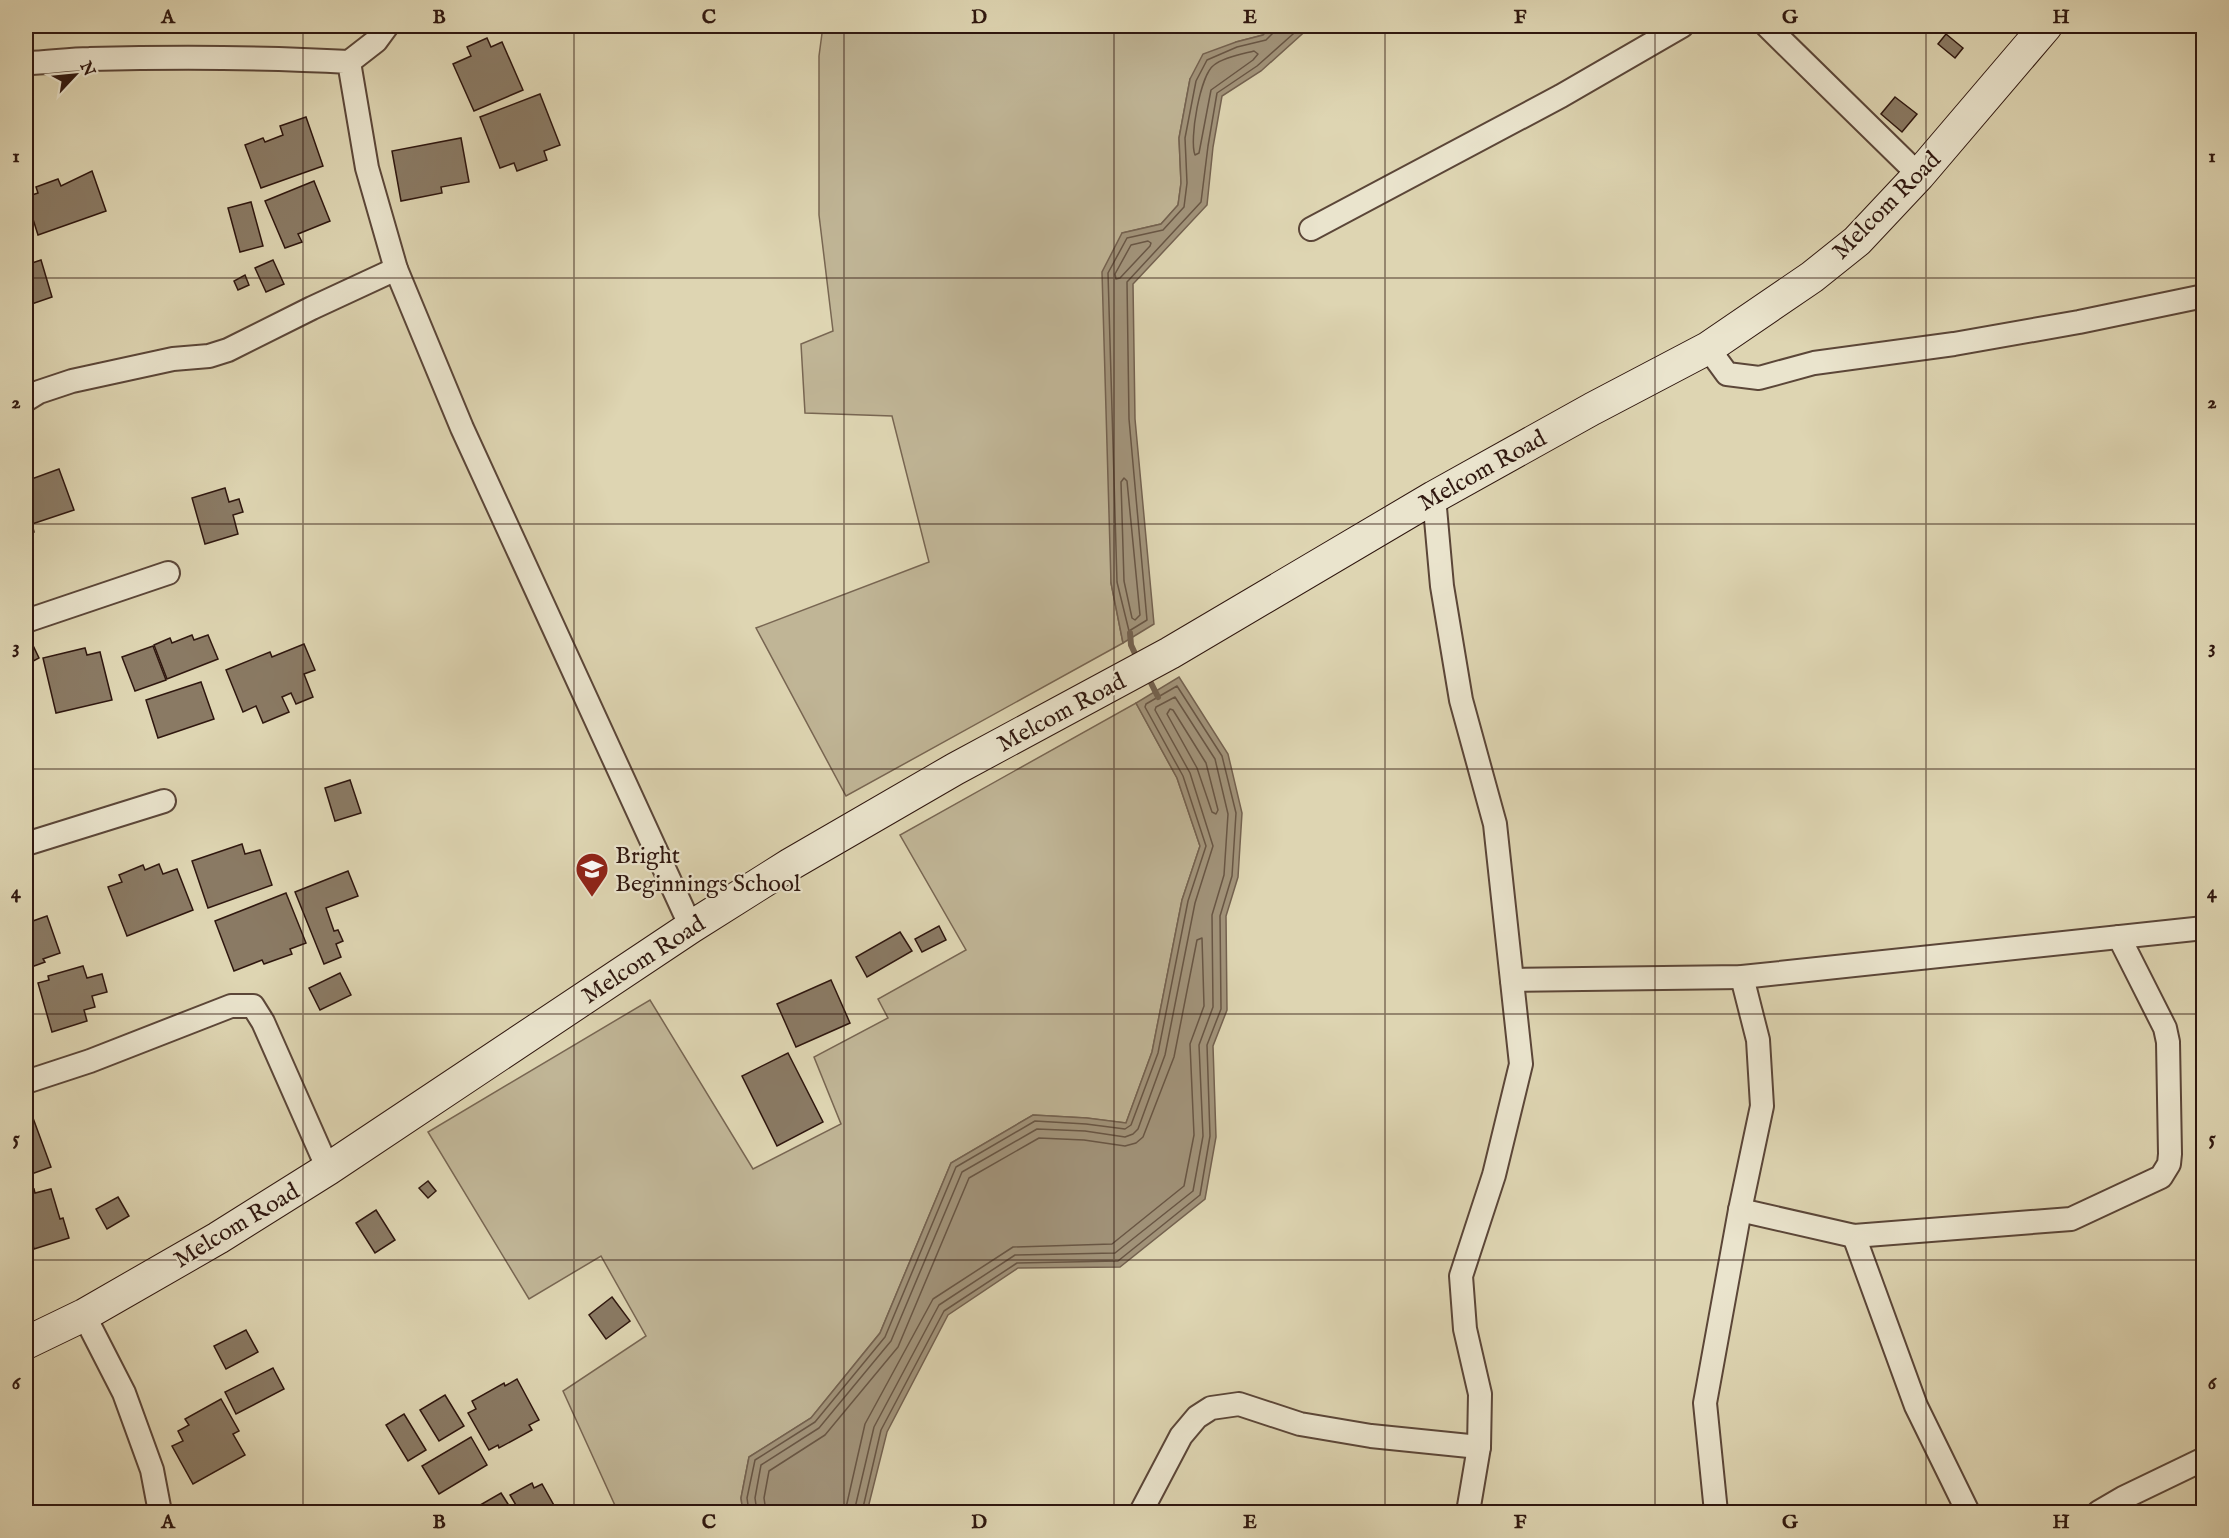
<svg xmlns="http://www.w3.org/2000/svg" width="2229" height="1538" font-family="'IM FELL English',serif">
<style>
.green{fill:#c0b596;stroke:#786652;stroke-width:1.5}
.water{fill:#a2947b;stroke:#746250;stroke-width:1.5}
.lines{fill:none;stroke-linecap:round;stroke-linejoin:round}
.shore{stroke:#685645;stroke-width:1.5}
.stream{stroke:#746250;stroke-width:6}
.building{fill:#8a7a64;stroke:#2f170f;stroke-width:1.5}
.street-casing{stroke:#5b4638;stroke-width:26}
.secondary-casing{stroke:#2f170f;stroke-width:34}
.street{stroke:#eae4cd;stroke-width:22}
.secondary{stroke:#eae4cd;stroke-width:32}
.grid{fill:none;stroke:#2f170f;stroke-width:1.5;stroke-opacity:0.55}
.labels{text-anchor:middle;stroke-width:4.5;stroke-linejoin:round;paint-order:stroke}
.street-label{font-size:24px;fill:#2f170f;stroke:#eae4cd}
.poi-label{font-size:24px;fill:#2f170f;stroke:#eae4cd;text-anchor:start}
.neatline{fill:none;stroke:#2f170f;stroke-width:2}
.grid-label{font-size:20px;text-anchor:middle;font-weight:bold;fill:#2f170f}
</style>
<rect width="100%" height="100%" fill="#ded5b2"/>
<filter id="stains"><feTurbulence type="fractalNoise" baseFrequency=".00333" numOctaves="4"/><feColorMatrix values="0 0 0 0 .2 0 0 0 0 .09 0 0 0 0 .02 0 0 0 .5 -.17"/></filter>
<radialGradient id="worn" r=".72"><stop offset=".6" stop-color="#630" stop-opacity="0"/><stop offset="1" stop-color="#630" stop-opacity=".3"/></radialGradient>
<g class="green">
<polygon points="823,26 1271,26 1263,35 1236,42 1190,79 1179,138 1181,183 1178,205 1161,224 1122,233 1111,583 1123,643 846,796 756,628 929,562 892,416 805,413 801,344 833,331 819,215 819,56"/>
<polygon points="1136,703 1177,778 1200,846 1182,900 1152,1052 1126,1123 1086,1118 1033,1115 951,1163 880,1333 811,1418 749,1457 741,1498 743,1512 618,1512 563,1391 646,1336 601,1256 529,1299 428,1132 650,1000 753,1169 841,1124 814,1057 888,1018 878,999 966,950 900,835"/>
</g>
<g class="water">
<polygon points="1271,26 1311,26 1261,71 1222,96 1213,147 1207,205 1133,284 1135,419 1154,624 1123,643 1111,583 1102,272 1122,233 1161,224 1178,205 1181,183 1179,138 1190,79 1203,54 1236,42 1263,35"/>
<polygon points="1179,677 1228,754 1242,813 1238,877 1226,916 1227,1010 1213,1046 1216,1137 1205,1199 1120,1267 1018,1268 948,1315 887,1432 867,1512 743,1512 741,1498 749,1457 811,1418 880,1333 951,1163 1033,1115 1087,1118 1126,1123 1152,1052 1182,900 1200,846 1177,778 1136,703"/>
</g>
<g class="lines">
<g class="shore">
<polyline points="1275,26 1275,31 1266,40 1237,47 1207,60 1196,81 1185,138 1187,183 1184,207 1163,230 1127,238 1108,273 1117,582 1129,631 1147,620 1129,419 1127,282 1201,202 1208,146 1217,93 1257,66 1302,26"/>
<path d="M 1254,51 L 1258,54 L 1253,60 L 1211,90 L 1199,153 L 1195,155 C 1189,140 1200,75 1214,65 C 1224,57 1242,54 1254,51 Z"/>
<polygon points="1148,241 1151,243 1150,246 1120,278 1116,279 1115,274 1131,245"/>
<polygon points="1124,478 1127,481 1140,615 1135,620 1132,618 1124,581 1121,482"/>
<polygon points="1170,709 1173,710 1206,763 1218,810 1216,814 1212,812 1197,768 1167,714"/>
<polyline points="749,1512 747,1498 755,1460 815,1422 885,1337 956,1167 1035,1121 1086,1124 1125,1129 1131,1125 1158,1053 1188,901 1206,846 1183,776 1145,707 1146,704 1177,686 1222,756 1236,813 1232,876 1220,916 1221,1009 1207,1045 1210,1136 1200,1195 1118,1261 1017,1263 944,1311 881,1430 862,1512"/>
<polyline points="757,1512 755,1498 761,1465 819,1428 891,1341 962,1172 1037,1129 1085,1131 1125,1137 1133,1134 1138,1129 1165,1055 1195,903 1213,846 1190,773 1155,710 1156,707 1175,697 1215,759 1228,814 1224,875 1212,915 1213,1007 1199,1045 1203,1136 1193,1191 1115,1253 1015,1255 939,1305 874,1427 854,1512"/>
<polyline points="766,1512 764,1498 769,1471 825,1435 898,1347 969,1178 1039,1138 1084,1140 1125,1146 1136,1143 1143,1137 1174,1057 1197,940 1202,938 1204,1006 1190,1044 1194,1135 1184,1186 1112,1244 1013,1247 933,1299 865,1424 845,1512"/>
</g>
<g class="stream">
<polyline points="1130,633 1131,645 1138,660"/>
<polyline points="1148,677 1158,697"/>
</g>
</g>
<g class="building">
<polygon points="1946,34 1963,48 1955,58 1938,44"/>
<polygon points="487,38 491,47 502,42 523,90 474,111 453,64 471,56 467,47"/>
<polygon points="540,94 560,145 544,151 547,160 517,171 514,163 500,168 480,117"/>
<polygon points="1895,97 1917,114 1902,132 1881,114"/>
<polygon points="26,107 31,164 26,165"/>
<polygon points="306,117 323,166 261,188 245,145 263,138 265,142 283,135 280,126"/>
<polygon points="461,138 469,182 441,187 442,193 401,201 392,151"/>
<polygon points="92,171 106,211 38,235 26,197 38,193 36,187 58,179 61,186"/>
<polygon points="314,181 330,221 298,234 302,242 285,248 265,201"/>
<polygon points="251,202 263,246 240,252 228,208"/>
<polygon points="41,260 52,297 26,306 26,265"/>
<polygon points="273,260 284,284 266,292 255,268"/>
<polygon points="245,275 249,285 238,290 234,281"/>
<polygon points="59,469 74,510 32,524 34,532 26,535 26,481"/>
<polygon points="225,488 229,502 239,499 243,512 233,515 238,534 205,544 192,498"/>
<polygon points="28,635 39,658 26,665 26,636"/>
<polygon points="192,635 194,640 208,635 218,659 167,679 154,645 170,638 172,643"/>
<polygon points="304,644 315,670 304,674 313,697 296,704 291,693 282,697 289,712 263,723 256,706 243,712 226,670 270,652 272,657"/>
<polygon points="153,646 166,680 135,691 122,657"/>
<polygon points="85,648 87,655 100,652 112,700 56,713 43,658"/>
<polygon points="201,682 214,719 158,738 146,700"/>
<polygon points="350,780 361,813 335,821 325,788"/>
<polygon points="242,844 245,854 260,850 272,885 208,908 192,861"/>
<polygon points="159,864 163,874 177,869 193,910 127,936 108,887 122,882 119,875 143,865 145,870"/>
<polygon points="348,871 358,896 326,908 334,931 338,930 343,941 336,944 341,957 324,964 295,892"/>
<polygon points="286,893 306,943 290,949 292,954 264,964 262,960 234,971 215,921"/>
<polygon points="47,916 60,953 43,959 45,962 26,969 26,921 29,920 30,922"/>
<polygon points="939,926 946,940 922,952 915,939"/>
<polygon points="900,932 912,951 867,977 856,957"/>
<polygon points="83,966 87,978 102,974 107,992 92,996 95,1007 84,1010 87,1021 52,1032 38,983 49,980 48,976"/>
<polygon points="340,973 351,995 320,1010 309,988"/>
<polygon points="28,979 32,993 26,995 26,980"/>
<polygon points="831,980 850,1023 796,1047 777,1004"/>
<polygon points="788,1053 823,1122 777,1146 742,1076"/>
<polygon points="33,1118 51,1167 26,1176 26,1121"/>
<polygon points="428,1181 436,1191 428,1198 419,1188"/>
<polygon points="34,1189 35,1193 51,1189 60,1219 63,1218 69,1238 34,1249 26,1219 26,1191"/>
<polygon points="118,1197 129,1216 107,1229 96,1209"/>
<polygon points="376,1210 395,1240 375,1253 356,1223"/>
<polygon points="612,1297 630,1321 606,1339 589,1315"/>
<polygon points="246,1330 258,1352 226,1369 214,1346"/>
<polygon points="273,1368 284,1389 236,1414 225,1392"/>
<polygon points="517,1379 539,1420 529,1425 532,1430 499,1448 498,1445 489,1450 468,1413 476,1409 472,1401 504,1383 505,1386"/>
<polygon points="445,1395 464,1426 439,1441 420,1410"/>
<polygon points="221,1399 239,1431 233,1434 245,1455 193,1484 172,1446 183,1441 178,1431 189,1425 185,1419"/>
<polygon points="404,1414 426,1450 408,1461 386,1425"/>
<polygon points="471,1437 487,1465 439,1494 422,1466"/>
<polygon points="532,1483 534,1488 542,1484 556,1509 549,1512 520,1512 510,1495"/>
<polygon points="501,1493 513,1512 468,1512"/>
</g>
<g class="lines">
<g class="street-casing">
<g id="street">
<polyline points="1767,26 1919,175"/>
<polyline points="349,62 376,41 387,26"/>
<path d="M 26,63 C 47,63 68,59 89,59 C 176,57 263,57 349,62 L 367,168 L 396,269 L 462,428 L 691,927"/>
<polyline points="1311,229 1561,96 1682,26"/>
<polyline points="1708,348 1727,374 1759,378 1814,363 1954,344 2079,322 2204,296"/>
<polyline points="26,400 39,392 72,381 173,359 209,356 228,350 312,308 396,269"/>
<polyline points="1434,497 1442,586 1461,700 1495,824 1521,1064 1494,1175 1461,1276 1465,1329 1480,1394 1479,1447 1468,1512"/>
<polyline points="26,621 168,573"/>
<polyline points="26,844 164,801"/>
<polyline points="1512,980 1742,977 2204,928"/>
<polyline points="26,1082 90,1061 231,1006 253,1006 263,1022 328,1169"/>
<polyline points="1740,1210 1854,1236 2071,1219 2161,1177 2169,1164 2170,1154 2168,1042 2165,1028 2119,937"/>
<polyline points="1854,1236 1916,1406 1968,1512"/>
<polyline points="84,1315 124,1393 152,1470 160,1512"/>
<polyline points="1141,1512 1181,1436 1197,1417 1211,1408 1239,1404 1300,1424 1371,1436 1479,1447"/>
<polyline points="1716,1512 1705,1403 1740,1210 1762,1106 1758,1040 1742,977"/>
<polyline points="2099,1512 2123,1498 2204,1459"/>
</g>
</g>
<g class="secondary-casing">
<polyline id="secondary" points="26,1343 84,1315 218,1238 328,1169 691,927 791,864 955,769 1170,653 1434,497 1592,409 1708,348 1812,277 1857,241 1919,175 2046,26"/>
</g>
<use href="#street" class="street"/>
<use href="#secondary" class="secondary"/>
</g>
<path class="grid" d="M 303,26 L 303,1512M 574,26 L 574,1512M 844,26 L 844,1512M 1114,26 L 1114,1512M 1385,26 L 1385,1512M 1655,26 L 1655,1512M 1926,26 L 1926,1512M 26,278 L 2204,278M 26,524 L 2204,524M 26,769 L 2204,769M 26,1014 L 2204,1014M 26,1260 L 2204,1260"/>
<defs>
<g id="school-pin" transform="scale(1.725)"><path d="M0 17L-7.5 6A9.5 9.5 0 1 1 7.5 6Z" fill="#8f2418" stroke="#eae4cd"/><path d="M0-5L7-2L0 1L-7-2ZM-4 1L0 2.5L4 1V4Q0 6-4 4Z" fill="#fff"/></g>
</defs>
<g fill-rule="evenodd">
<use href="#school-pin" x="592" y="869"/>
</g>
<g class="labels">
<g class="street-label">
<text transform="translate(1886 205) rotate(-45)" y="8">Melcom Road</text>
<text transform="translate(1482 470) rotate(-29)" y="8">Melcom Road</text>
<text transform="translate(1061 712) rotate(-28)" y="8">Melcom Road</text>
<text transform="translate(643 959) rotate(-33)" y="8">Melcom Road</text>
<text transform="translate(236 1225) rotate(-31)" y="8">Melcom Road</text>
</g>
<g class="poi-label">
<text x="615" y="863">Bright<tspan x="615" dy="28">Beginnings School</tspan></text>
</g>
</g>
<rect width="2229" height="1538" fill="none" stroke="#ded5b2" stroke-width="66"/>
<g transform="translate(75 75) rotate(64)" stroke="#eae4cd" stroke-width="4.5" paint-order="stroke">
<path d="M0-4.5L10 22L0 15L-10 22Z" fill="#2f170f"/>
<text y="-9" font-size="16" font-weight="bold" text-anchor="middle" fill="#2f170f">N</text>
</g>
<rect x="33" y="33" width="2163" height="1472" class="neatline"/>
<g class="grid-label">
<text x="168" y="23">A</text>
<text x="439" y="23">B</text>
<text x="709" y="23">C</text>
<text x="979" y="23">D</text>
<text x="1250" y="23">E</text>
<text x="1520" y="23">F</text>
<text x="1790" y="23">G</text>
<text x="2061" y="23">H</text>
<text x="16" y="162">1</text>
<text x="2212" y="162">1</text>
<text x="16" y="408">2</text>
<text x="2212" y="408">2</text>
<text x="16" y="653">3</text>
<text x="2212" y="653">3</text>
<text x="16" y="898">4</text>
<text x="2212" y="898">4</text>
<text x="16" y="1144">5</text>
<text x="2212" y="1144">5</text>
<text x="16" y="1389">6</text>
<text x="2212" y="1389">6</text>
<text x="168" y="1528">A</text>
<text x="439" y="1528">B</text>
<text x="709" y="1528">C</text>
<text x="979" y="1528">D</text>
<text x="1250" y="1528">E</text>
<text x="1520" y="1528">F</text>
<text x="1790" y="1528">G</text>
<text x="2061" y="1528">H</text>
</g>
<rect width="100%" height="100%" filter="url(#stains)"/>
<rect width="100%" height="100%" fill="url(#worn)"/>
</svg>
